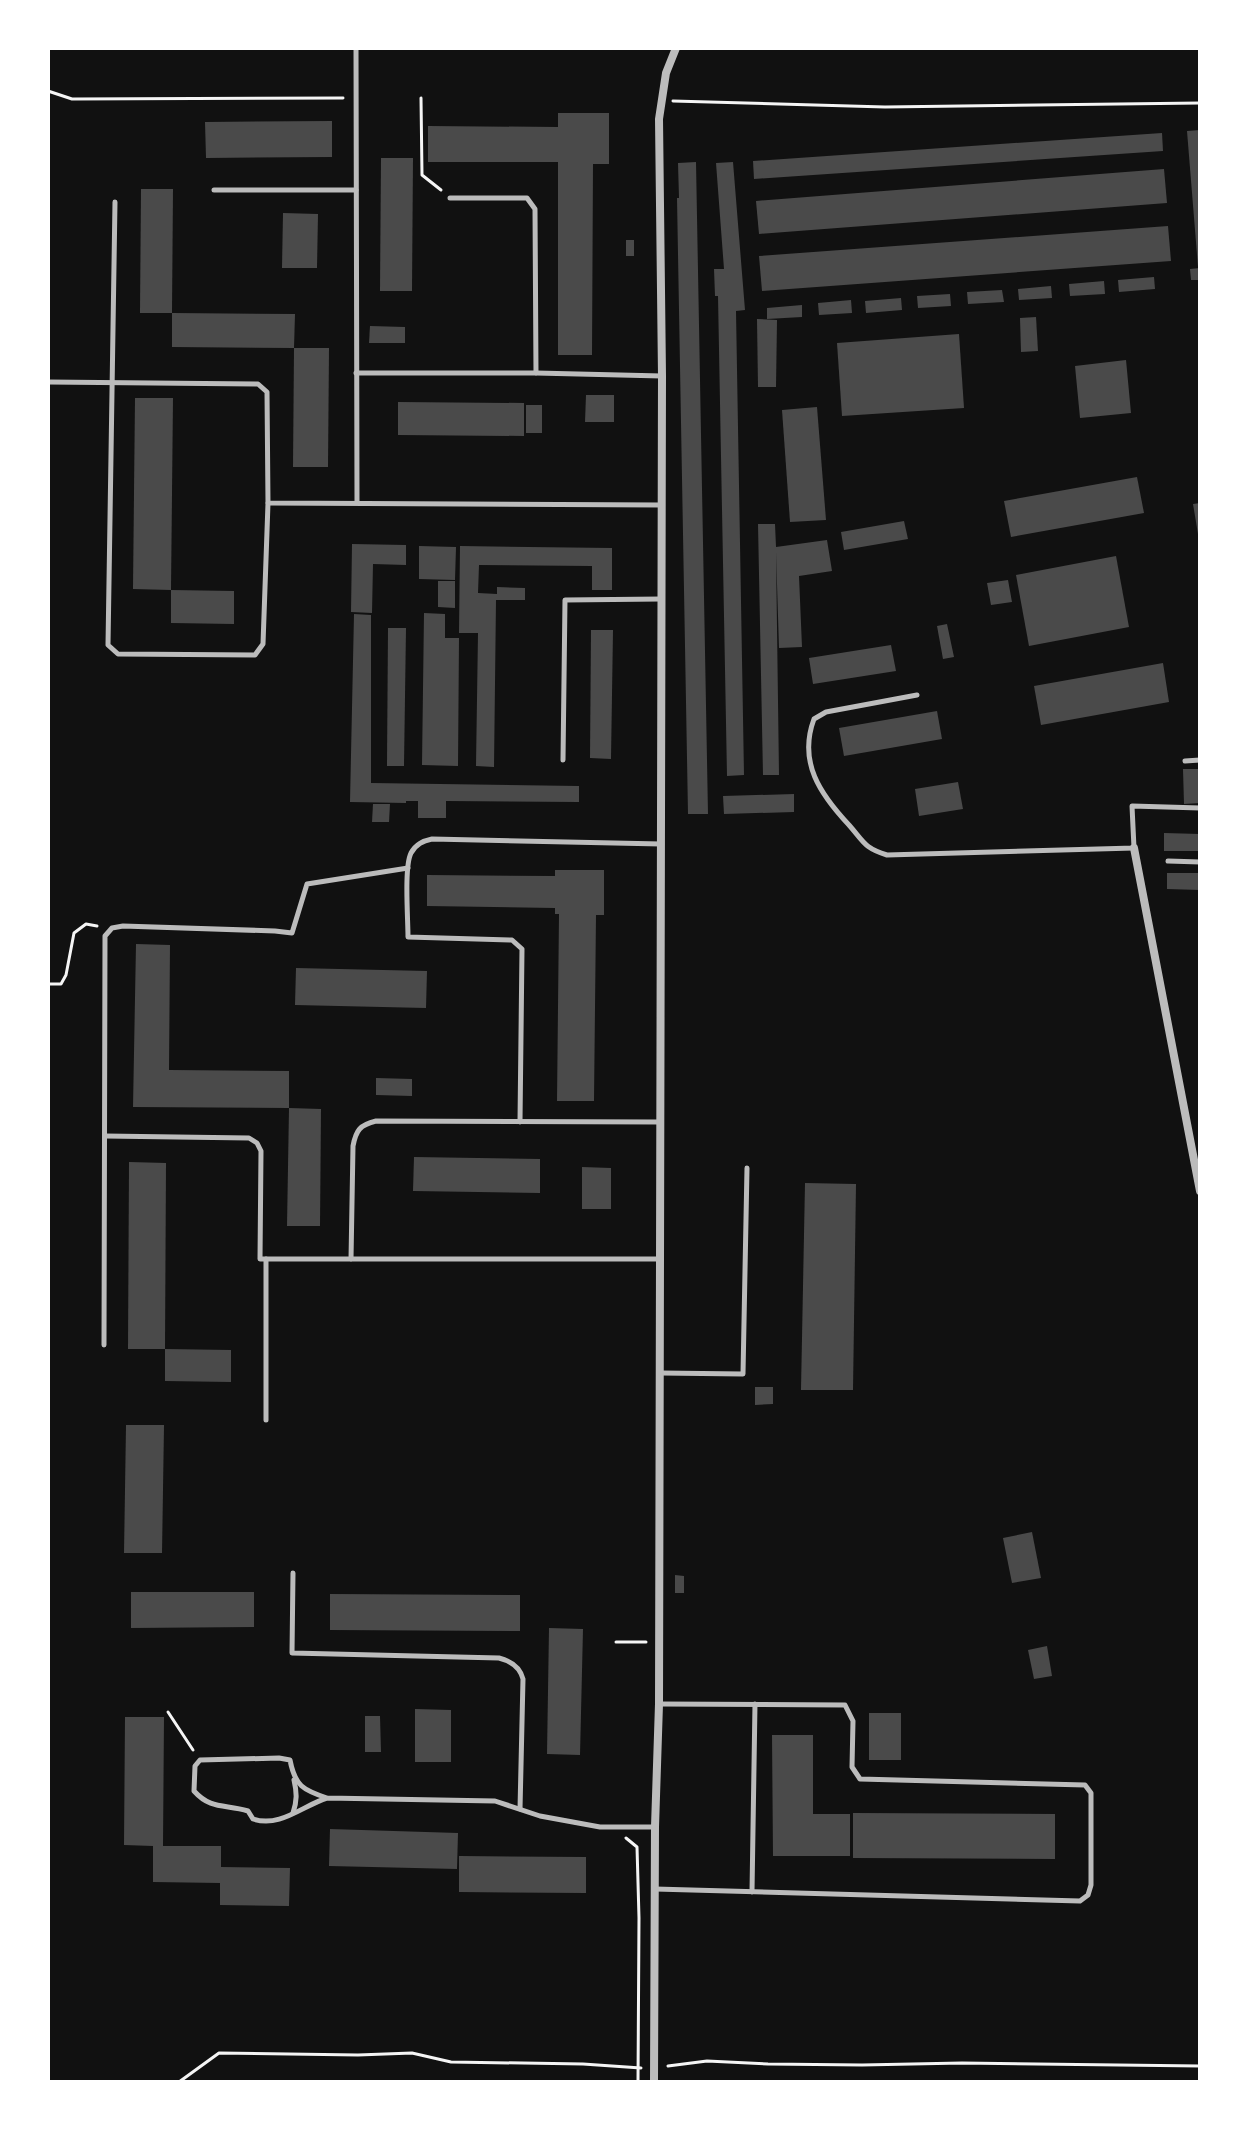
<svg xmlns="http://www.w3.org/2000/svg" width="1248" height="2130" font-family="'PT Sans Narrow',sans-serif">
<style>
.building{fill:#4a4a4a}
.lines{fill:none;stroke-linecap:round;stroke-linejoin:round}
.path{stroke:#f5f5f5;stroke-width:3}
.service{stroke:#bcbcbc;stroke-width:5}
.minor{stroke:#bcbcbc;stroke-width:8}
</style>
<rect width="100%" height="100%" fill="#111"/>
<g class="building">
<polygon points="558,113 609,113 609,164 593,164 592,355 558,355 558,162 428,162 428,126 558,127"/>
<polygon points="332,121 332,157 206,158 205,122"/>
<polygon points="1200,130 1200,267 1198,267 1187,131"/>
<polygon points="1162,133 1163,151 754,179 753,161"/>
<polygon points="381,158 413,158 412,291 380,291"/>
<polygon points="696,162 708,814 688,814 677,198 679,198 678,163"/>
<polygon points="733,162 745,310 736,311 744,775 727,776 718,296 715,296 714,269 724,269 716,163"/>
<polygon points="1164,169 1167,203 759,234 756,201"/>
<polygon points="141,189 173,189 172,313 140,313"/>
<polygon points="283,213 318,214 317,268 282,268"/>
<polygon points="1168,226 1171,261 762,291 759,256"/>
<rect x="626" y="240" width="8" height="16"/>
<polygon points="1200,268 1200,280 1191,280 1190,269"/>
<polygon points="1154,277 1155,289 1119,292 1118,280"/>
<polygon points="1104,281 1105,294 1070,296 1069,284"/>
<polygon points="1051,286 1052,298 1019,300 1018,289"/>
<polygon points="1002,290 1004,302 968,304 967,292"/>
<polygon points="950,294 951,306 918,308 917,296"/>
<polygon points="901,298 902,310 866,313 865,301"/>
<polygon points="851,300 852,313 819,315 818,303"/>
<polygon points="802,305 802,317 767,319 767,308"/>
<polygon points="172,313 295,314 294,348 172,347"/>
<polygon points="1036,317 1038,351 1021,352 1020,318"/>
<polygon points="757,319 777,320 776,387 758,387"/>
<polygon points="370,326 405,327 405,343 369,343"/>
<polygon points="959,334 964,408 842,416 837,343"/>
<polygon points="294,348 329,348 328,467 293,467"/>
<polygon points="1126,360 1131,413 1080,418 1075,366"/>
<polygon points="586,395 614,395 614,422 585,422"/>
<polygon points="135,398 173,398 171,590 133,589"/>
<polygon points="398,402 524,403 524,436 398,435"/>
<rect x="526" y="405" width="16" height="28"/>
<polygon points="817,407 826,520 790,522 782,410"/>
<polygon points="1137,477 1144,513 1011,537 1004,501"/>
<polygon points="1200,503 1200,534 1198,534 1193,504"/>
<polygon points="904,521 908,539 844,550 841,532"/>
<polygon points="758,524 775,524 776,547 827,540 832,571 799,576 802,647 779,648 776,552 779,775 763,775"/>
<polygon points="352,544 406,545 406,565 373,564 372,613 351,612"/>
<polygon points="419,546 456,547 455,580 419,579"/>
<polygon points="460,546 612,548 612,590 592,590 592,566 479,565 478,593 497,594 497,587 525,588 525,600 496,600 494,767 476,766 478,633 459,633"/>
<polygon points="1116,556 1129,627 1029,646 1016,575"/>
<polygon points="1008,580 1012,602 991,605 987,583"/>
<polygon points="438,581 455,581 455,608 438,607"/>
<polygon points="171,590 234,591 234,624 171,623"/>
<polygon points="424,613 445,614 445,638 459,638 458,766 422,765"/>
<polygon points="354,614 371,615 371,783 579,786 579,802 446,801 446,818 418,818 418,801 406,801 406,803 350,802"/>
<polygon points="947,624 954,657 943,659 937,626"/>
<polygon points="388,628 406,628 404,766 387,766"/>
<polygon points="591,630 613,630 611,759 590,758"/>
<polygon points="891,645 896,671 813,684 809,658"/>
<polygon points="1163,663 1169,702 1041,725 1034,686"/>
<polygon points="937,711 942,739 844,756 839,728"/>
<polygon points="1183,769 1200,769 1200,803 1184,804"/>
<polygon points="958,782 963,809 919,816 915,789"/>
<polygon points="794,794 794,812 724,814 723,796"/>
<polygon points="373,804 390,804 389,822 372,822"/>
<polygon points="1164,833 1200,834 1200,851 1164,851"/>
<polygon points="555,870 604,870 604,915 596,915 594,1101 557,1101 559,914 555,914 555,908 427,906 427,875 555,876"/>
<polygon points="1167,873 1200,873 1200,890 1167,889"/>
<polygon points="136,944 170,945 169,1070 289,1071 289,1108 133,1107"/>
<polygon points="296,968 427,971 426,1008 295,1005"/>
<polygon points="376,1078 412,1079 412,1096 376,1095"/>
<polygon points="289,1108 321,1109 320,1226 287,1226"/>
<polygon points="414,1157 540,1159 540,1193 413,1191"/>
<polygon points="129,1162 166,1163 165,1349 128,1349"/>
<polygon points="582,1167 611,1168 611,1209 582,1209"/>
<polygon points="805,1183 856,1184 853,1390 801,1390"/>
<polygon points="165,1349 231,1350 231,1382 165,1381"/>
<polygon points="755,1387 773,1387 773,1404 755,1405"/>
<polygon points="126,1425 164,1425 162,1553 124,1553"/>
<polygon points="1032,1532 1041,1578 1012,1583 1003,1538"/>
<polygon points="675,1575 684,1576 684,1593 675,1593"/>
<polygon points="131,1592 254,1592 254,1627 131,1628"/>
<polygon points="330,1594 520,1595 520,1631 330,1630"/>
<polygon points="549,1628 583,1629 580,1755 547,1754"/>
<polygon points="1047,1646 1052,1676 1034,1679 1028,1650"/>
<polygon points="415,1709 451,1710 451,1762 415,1762"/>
<rect x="869" y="1713" width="32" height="47"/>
<polygon points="365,1716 380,1716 381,1752 365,1752"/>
<polygon points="125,1717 164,1717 163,1846 221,1846 221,1867 290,1868 289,1906 220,1905 220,1883 153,1882 153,1846 124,1845"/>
<polygon points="772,1735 813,1735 813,1814 850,1814 850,1856 773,1856"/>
<polygon points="853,1813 1055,1814 1055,1859 853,1858"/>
<polygon points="330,1829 458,1833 457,1869 329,1866"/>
<polygon points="459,1856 586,1857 586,1893 459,1892"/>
</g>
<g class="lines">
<g class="path">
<polyline points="48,91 72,99 343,98"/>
<polyline points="421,98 422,175 441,190"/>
<polyline points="673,101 885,107 1200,103"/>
<polyline points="48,984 61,984 66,975 74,933 86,924 97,926"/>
<polyline points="616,1642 646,1642"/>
<polyline points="168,1712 193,1750"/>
<polyline points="626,1838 637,1847 639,1918 638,2082"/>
<polyline points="668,2066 707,2061 768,2064 862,2065 962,2063 1200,2066"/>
<polyline points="179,2082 219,2053 358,2055 412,2053 451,2062 583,2064 641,2068"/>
</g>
<g class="service">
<polyline points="356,48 357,502"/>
<polyline points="214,190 356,190"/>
<polyline points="450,198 527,198 535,209 536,373"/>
<polyline points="115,202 108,645 118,654 255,655 263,644 268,503"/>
<polyline points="356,373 536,373 662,376"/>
<polyline points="48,382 258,384 267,392 268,503 661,505"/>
<path d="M 917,695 L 826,712 L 814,719 C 798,762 820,794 849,825 C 864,842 864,848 887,855 L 1134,848 L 1132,806 L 1200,808"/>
<polyline points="563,760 565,600 661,599"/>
<polyline points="1185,761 1200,760"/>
<polyline points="1168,861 1200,862"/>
<path d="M 520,1122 L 522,949 L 512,940 L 408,937 C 408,918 404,867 411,853 C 416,844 423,841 432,839 L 661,844"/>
<polyline points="105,1136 249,1138 257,1143 261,1151 260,1259 659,1259"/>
<polyline points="266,1259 266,1420"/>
<path d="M 351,1259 L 353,1146 C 356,1130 360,1125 376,1121 L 660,1122"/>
<polyline points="104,1345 105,936 112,928 123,926 275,931 292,933 307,884 408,868"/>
<polyline points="661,1373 743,1374 747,1168"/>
<path d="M 293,1573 L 292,1653 L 499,1658 C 511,1661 520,1667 523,1679 L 520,1809"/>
<path d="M 327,1798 C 302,1806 280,1828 253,1819 L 248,1811 C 225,1804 211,1810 194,1791 L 195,1766 L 200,1760 L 279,1758 L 290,1760 C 295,1786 303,1790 327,1798 L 495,1801 L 540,1816 L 600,1827 L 655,1827"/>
<path d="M 293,1813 C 297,1801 297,1793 294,1780"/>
<polyline points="655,1889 1080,1901 1088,1895 1091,1885 1091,1793 1085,1785 860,1779 852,1767 853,1721 845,1705 660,1704"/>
<polyline points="752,1892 755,1704"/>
</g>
<g class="minor">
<polyline points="1134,848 1200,1191"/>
<polyline points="654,2082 655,1827 659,1704 660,1259 662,376 659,119 666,73 676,48"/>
</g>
</g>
<rect width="1248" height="2130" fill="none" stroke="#ffffff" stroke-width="100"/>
</svg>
